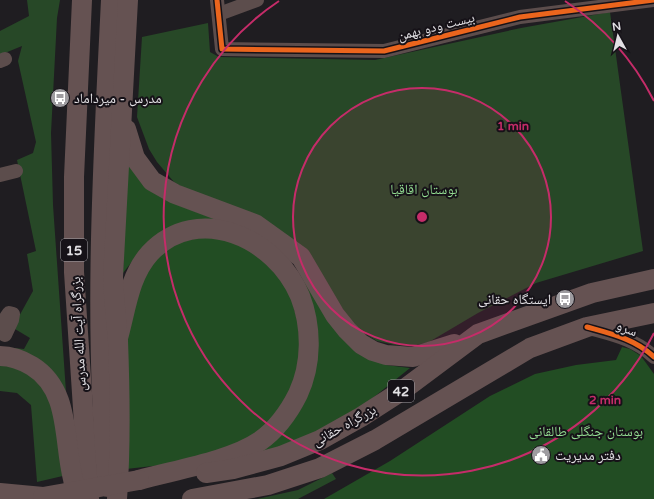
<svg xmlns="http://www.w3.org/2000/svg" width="654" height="499" font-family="'Varela Round','Noto Naskh Arabic',sans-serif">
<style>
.green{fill:#274827}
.forest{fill:#224d23}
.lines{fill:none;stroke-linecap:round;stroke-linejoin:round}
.minor{stroke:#5c4d4c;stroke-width:14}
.highway{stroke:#655252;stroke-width:20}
.highway-bridge{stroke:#655252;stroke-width:20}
.cycleway-casing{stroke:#161218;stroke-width:8}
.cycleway{stroke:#eb651d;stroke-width:5}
.ring{fill:none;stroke:#c52c69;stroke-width:2}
.labels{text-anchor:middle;stroke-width:4;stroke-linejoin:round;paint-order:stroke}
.shield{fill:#161218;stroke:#a5a2a7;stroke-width:1}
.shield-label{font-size:13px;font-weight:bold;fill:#e2e0e4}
.street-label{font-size:14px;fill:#e2e0e4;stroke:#161218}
.poi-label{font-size:14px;fill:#e2e0e4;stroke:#161218;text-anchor:start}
.park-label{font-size:14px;fill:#93dd92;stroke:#161218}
.centre{fill:#c52c69;stroke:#161218;stroke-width:2}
.ring-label{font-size:12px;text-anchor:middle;font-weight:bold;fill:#c52c69;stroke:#161218;stroke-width:4;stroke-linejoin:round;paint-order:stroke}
</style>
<rect width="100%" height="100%" fill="#1f1d21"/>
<g class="green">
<polygon points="27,0 60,0 57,18 51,133 53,205 66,392 5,347 24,349 30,338 15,329 17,320 33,291 27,254 36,251 17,160 33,153 36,142 18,61 22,46 0,55 0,31 29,16"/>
<polygon points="610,12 643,251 536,283 478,313 429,342 412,346 395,345 377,341 362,332 350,319 316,273 174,182 157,162 149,149 137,117 142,37 208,23 210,52 219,57 375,60 521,28"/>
<polygon points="0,362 18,365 52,395 67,475 37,482 31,405 17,393 0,391"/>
<polygon points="332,473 336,479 298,499 257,499 298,490"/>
</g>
<g class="forest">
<polygon points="127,156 231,219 288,259 303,280 386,365 410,368 364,405 319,431 248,459 303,394 297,281 215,224 134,259 123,273"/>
<polygon points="209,235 252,248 289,289 305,350 288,403 248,443 180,463 126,469 128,317 150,261 174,244"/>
<polygon points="622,347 630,349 641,356 654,374 654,499 324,499 390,461 490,396 535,374 576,365 616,360"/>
</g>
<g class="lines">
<g class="minor">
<polyline points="217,0 222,49 384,51 520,17 654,0"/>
<polyline points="219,14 257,0"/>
<polyline points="0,61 5,59"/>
<polyline points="0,175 16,171"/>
<polyline points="0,326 9,313 13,314 12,320 5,335"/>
<path d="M 589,328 C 614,335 635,339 654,357"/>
</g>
<g class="highway">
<polyline points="82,0 74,177 74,272 89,499"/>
<polyline points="126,129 135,158 152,181 175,194 255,224 301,257 335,315 347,330 361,344 373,351 386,355 413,357 454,344"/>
<path d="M 0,356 C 12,356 22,360 32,366 C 71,390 63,440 73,479 C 74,486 77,492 80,499"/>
<path d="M 102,374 C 107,363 114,351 118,338 C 126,310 129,276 150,253 C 198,202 276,238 300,296 C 312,327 312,364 298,394 C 289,412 277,429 260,441 C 231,461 175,470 139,480"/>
<polyline points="206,473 233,469 281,456 320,440 361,417 403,390 478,334 592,293 654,279"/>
<path d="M 108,487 C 93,325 103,162 111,0"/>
<polyline points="0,493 43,497"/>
<path d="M 117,499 C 121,446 120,393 118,341 C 116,319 114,299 113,277 L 128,0"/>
<polyline points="192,499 268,485 320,468 375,440 530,348 587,327 654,313"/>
</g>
<polyline class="highway-bridge" points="43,497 139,480"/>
<g class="cycleway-casing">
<g id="cycleway">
<polyline points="217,0 222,49 384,51 520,17 654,0"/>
<path d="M 587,327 C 612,334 635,339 654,357"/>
</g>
</g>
<use href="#cycleway" class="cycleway"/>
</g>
<circle cx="422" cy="217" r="129" fill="#c52c69" fill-opacity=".12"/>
<g class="ring">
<circle cx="422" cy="217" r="129"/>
<path d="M654 333A259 259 0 1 1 279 1M565 1A259 259 0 0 1 654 101"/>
</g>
<defs>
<g id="bus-disc" transform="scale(1)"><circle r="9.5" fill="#9e9ca0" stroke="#161218"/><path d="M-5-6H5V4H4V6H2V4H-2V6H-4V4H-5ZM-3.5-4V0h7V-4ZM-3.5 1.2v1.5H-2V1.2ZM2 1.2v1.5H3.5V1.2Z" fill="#fff"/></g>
<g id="civic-disc" transform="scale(1)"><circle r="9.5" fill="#9e9ca0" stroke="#161218"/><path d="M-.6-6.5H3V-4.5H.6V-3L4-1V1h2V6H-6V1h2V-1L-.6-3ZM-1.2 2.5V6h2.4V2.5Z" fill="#fff"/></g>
</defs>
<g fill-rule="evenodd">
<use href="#bus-disc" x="60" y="98"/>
<use href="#bus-disc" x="565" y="299"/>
<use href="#civic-disc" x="541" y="455"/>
</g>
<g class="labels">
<g class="shield">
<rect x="61" y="239" width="26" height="22" rx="3"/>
<rect x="388" y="380" width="26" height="22" rx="3"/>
</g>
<g class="shield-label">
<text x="74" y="255">15</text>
<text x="401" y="396">42</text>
</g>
<g class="street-label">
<text transform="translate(436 26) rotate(-14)" y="5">بیست ودو بهمن</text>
<text transform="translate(627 328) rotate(21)" y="5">سرو</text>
<text transform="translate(78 334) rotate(-93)" y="5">بزرگراه آیت الله مدرس</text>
<text transform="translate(344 425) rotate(-29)" y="5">بزرگراه حقانی</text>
</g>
<g class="poi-label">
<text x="74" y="103">مدرس - میرداماد</text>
<text x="551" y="304" text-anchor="end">ایستگاه حقانی</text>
<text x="555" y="460">دفتر مدیریت</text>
</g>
<g class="park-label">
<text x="424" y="194">بوستان اقاقیا</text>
<text x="586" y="436">بوستان جنگلی طالقانی</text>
</g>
</g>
<circle cx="422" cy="217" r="6" class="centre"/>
<g class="ring-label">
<text x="513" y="130">1 min</text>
<text x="605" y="404">2 min</text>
</g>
<g transform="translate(618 36) rotate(352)" stroke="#161218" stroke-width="3" paint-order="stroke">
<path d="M0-3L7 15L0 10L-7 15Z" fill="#e2e0e4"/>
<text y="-6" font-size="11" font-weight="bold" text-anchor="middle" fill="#e2e0e4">N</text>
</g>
</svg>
